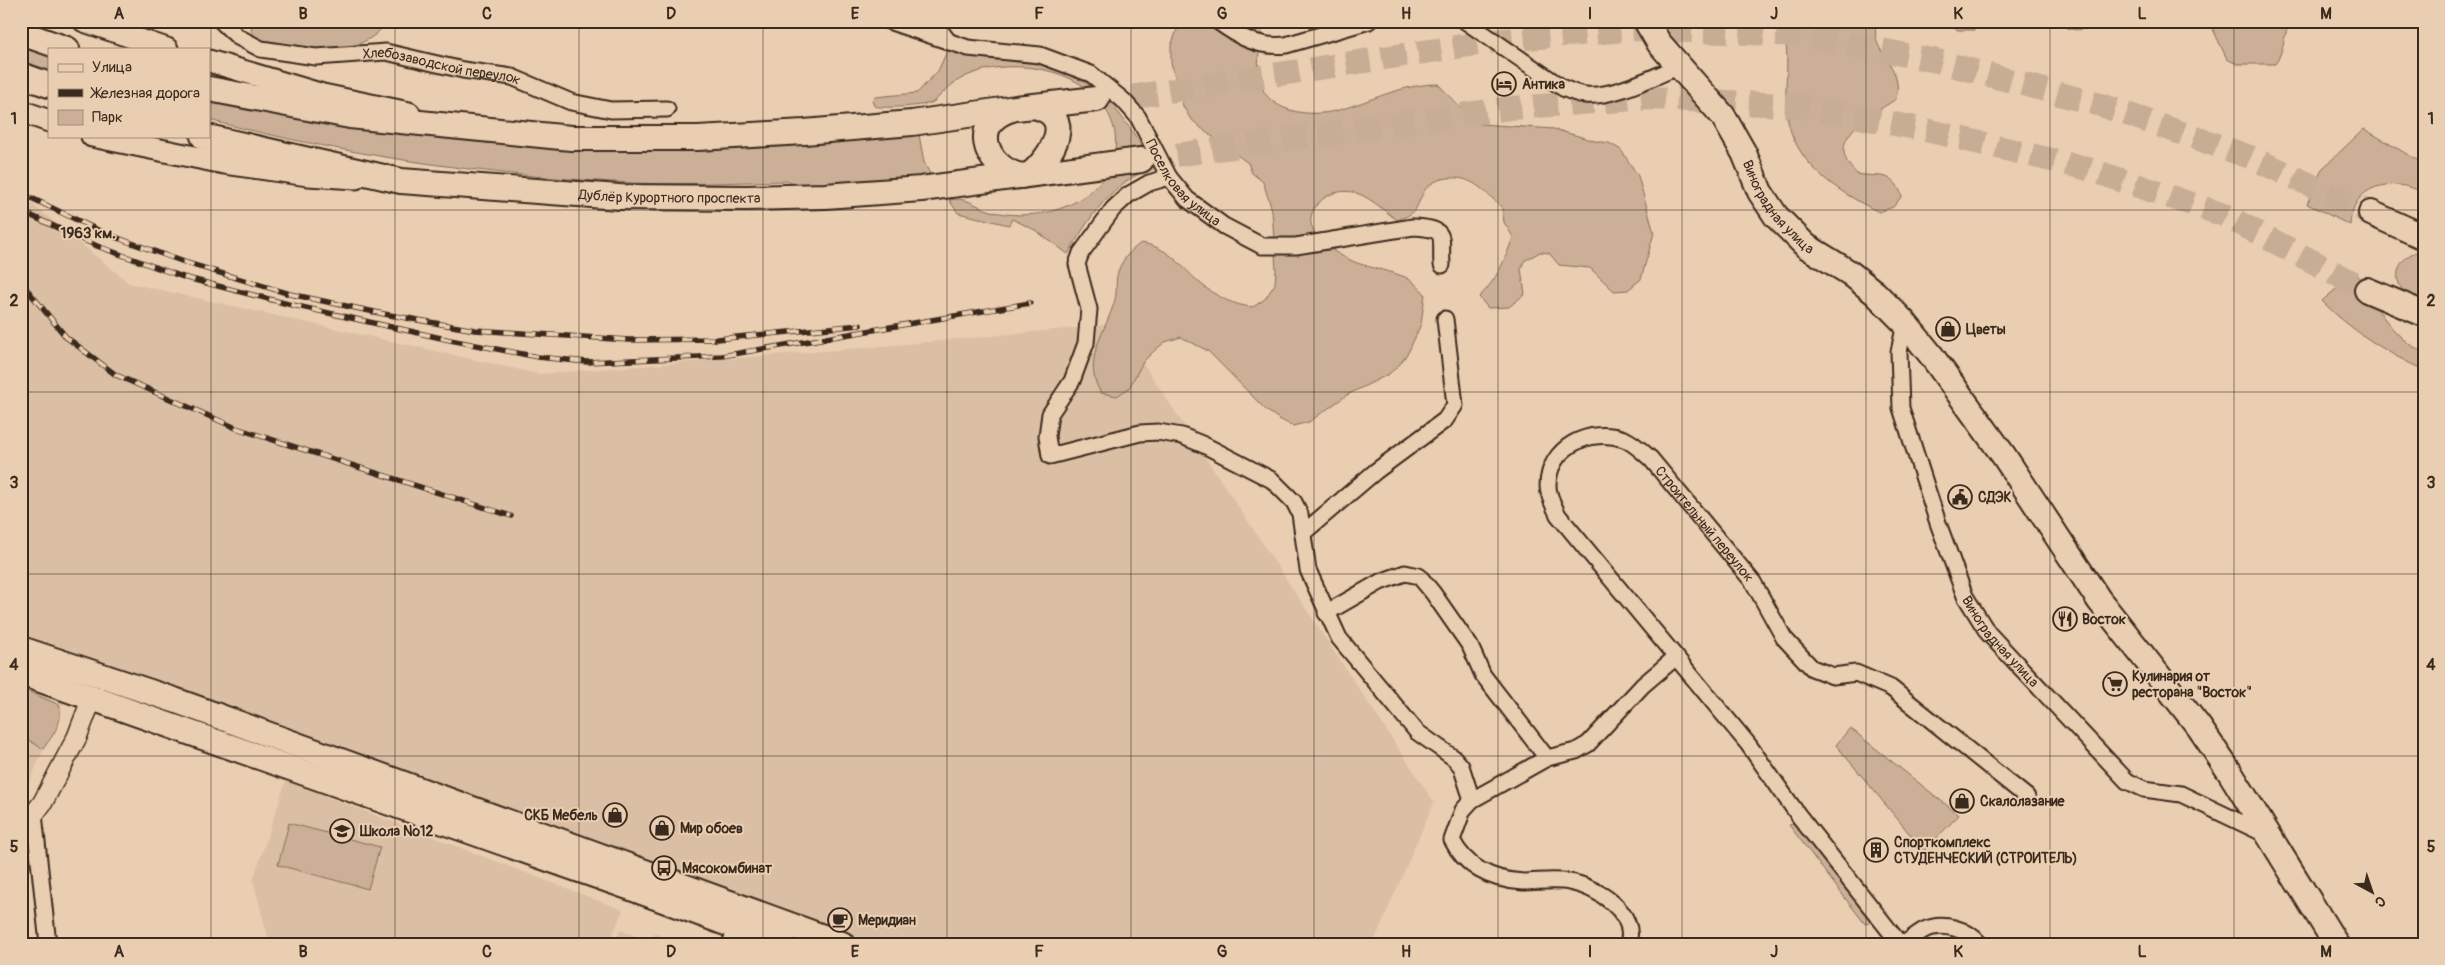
<svg xmlns="http://www.w3.org/2000/svg" width="2445" height="965" font-family="Pangolin,sans-serif">
<style>
.built{fill:#dabfa4}
.green{fill:#cbb097;stroke:#836d5a}
.lines{fill:none;stroke-linecap:round;stroke-linejoin:round}
.primary-tunnel{stroke:#c7ad94;stroke-width:24;stroke-dasharray:24 12;stroke-linecap:butt}
.minor-casing{stroke:#3b2a1e;stroke-width:19}
.tertiary-casing{stroke:#3b2a1e;stroke-width:22}
.secondary-casing{stroke:#3b2a1e;stroke-width:25}
.primary-casing{stroke:#3b2a1e;stroke-width:28}
.minor{stroke:#eaceb1;stroke-width:15}
.tertiary{stroke:#eaceb1;stroke-width:19}
.secondary{stroke:#eaceb1;stroke-width:21}
.primary{stroke:#eaceb1;stroke-width:24}
.rail-casing{stroke:#3b2a1e;stroke-width:5.5}
.rail{stroke:#eaceb1;stroke-width:4;stroke-dasharray:11;stroke-linecap:butt}
.grid{fill:none;stroke:#3b2a1e;stroke-width:1;stroke-opacity:0.55}
.labels{text-anchor:middle;stroke-width:4;stroke-linejoin:round;paint-order:stroke}
.street-label{font-size:14px;fill:#3b2a1e;stroke:#eaceb1}
.poi-label{font-size:14px;font-weight:bold;fill:#3b2a1e;stroke:#eaceb1;text-anchor:start}
.neighbourhood-label{font-size:15px;font-weight:bold;fill:#3b2a1e;stroke:#eaceb1}
.neatline{fill:none;stroke:#3b2a1e;stroke-width:2}
.grid-label{font-size:16px;text-anchor:middle;font-weight:bold;fill:#3b2a1e}
</style>
<rect width="100%" height="100%" fill="#eaceb1"/>
<filter id="ink" filterUnits="userSpaceOnUse"><feTurbulence type="fractalNoise" baseFrequency=".02" numOctaves="2"/><feDisplacementMap in="SourceGraphic" scale="10" xChannelSelector="R" yChannelSelector="G"/><feConvolveMatrix kernelMatrix="1 2 1 2 8 2 1 2 1" color-interpolation-filters="sRGB"/></filter>
<g filter="url(#ink)">
<g class="built">
<polygon points="21,195 129,283 539,374 874,347 1117,324 1434,802 1373,944 873,944 75,675 21,802"/>
<polygon points="286,781 623,910 609,944 277,944 269,941 253,880"/>
<polygon points="21,838 31,944 21,944"/>
<polygon points="620,930 651,942 655,933 676,944 615,944"/>
</g>
<g class="green">
<path d="M 253,21 L 387,21 C 368,54 319,51 287,48 C 278,47 266,46 258,40 C 255,38 253,33 251,30 Z"/>
<path d="M 1180,21 L 1264,21 C 1260,39 1256,64 1260,82 C 1268,113 1310,117 1335,111 C 1370,102 1401,84 1438,84 L 1467,115 L 1480,124 L 1554,129 L 1595,141 L 1609,143 L 1621,150 L 1638,176 L 1654,233 L 1641,279 L 1628,290 L 1614,291 L 1590,268 L 1559,265 L 1549,253 L 1540,252 L 1524,261 L 1521,269 L 1525,294 L 1509,307 L 1488,308 L 1479,297 C 1497,280 1505,260 1513,237 L 1504,222 L 1502,207 C 1482,190 1471,173 1442,179 C 1436,180 1427,186 1424,191 C 1415,209 1418,213 1397,220 C 1386,212 1372,199 1359,194 C 1340,186 1315,197 1311,217 C 1308,240 1343,258 1360,264 C 1375,269 1391,271 1405,277 C 1413,281 1419,287 1425,294 L 1421,324 L 1409,351 L 1400,364 L 1389,374 L 1347,395 L 1309,422 L 1293,426 L 1279,419 L 1266,410 L 1208,351 L 1181,337 L 1165,342 L 1154,351 L 1143,362 L 1129,388 L 1117,396 L 1101,393 C 1082,362 1103,336 1113,306 C 1118,293 1115,287 1117,276 C 1120,261 1130,251 1141,243 C 1171,248 1180,266 1201,284 C 1215,296 1235,306 1253,307 L 1265,299 L 1275,284 L 1276,270 L 1272,210 L 1263,182 L 1252,173 L 1248,163 L 1201,128 L 1190,118 L 1183,106 L 1171,63 L 1171,46 Z"/>
<path d="M 1781,21 L 1877,21 C 1869,49 1894,59 1897,83 C 1898,88 1897,94 1896,99 C 1871,116 1820,139 1857,174 C 1880,178 1893,170 1902,196 L 1893,207 L 1879,212 C 1834,190 1788,160 1786,105 C 1785,75 1791,51 1781,21 Z"/>
<polygon points="1941,21 1981,21 1975,30 1958,30"/>
<path d="M 2058,21 L 2114,21 C 2096,26 2073,38 2058,21 Z"/>
<path d="M 2209,21 L 2290,21 C 2284,34 2283,55 2275,64 L 2237,64 L 2227,59 Z"/>
<polygon points="21,45 49,55 49,70 21,61"/>
<path d="M 949,47 C 979,62 995,59 1026,62 C 1096,71 1123,113 1155,169 C 1115,176 1087,221 1068,254 L 1035,230 L 1012,219 L 1009,225 L 958,213 L 949,200 C 967,196 974,206 991,211 C 1008,216 1031,216 1048,212 C 1107,199 1142,139 1091,92 C 1060,64 995,58 959,80 C 949,85 942,95 933,102 C 928,106 881,109 874,106 L 872,100 L 875,97 L 917,93 L 938,71 Z"/>
<path d="M 209,100 C 380,138 559,156 734,149 C 796,147 858,140 919,135 L 924,162 L 932,178 L 796,188 L 788,181 C 730,182 671,186 613,182 C 476,174 341,154 209,120 Z"/>
<path d="M 2364,129 L 2424,164 L 2424,193 C 2392,176 2352,184 2350,225 L 2307,204 L 2322,169 Z"/>
<path d="M 2416,252 L 2424,252 L 2424,298 C 2393,300 2388,262 2416,252 Z"/>
<path d="M 2356,272 C 2372,301 2392,339 2424,352 L 2424,370 C 2388,354 2349,329 2322,301 Z"/>
<path d="M 21,688 L 59,705 C 64,722 53,735 43,749 L 21,735 Z"/>
<polygon points="1850,728 1959,815 1924,851 1836,745"/>
<polygon points="1796,822 1872,922 1865,924 1789,825"/>
<polygon points="289,823 380,847 368,889 278,865"/>
</g>
<g class="lines">
<g class="primary-tunnel">
<polyline points="1097,99 1136,96 1502,40 1640,29 1805,35 1937,61 2104,106 2250,157 2371,213"/>
<polyline points="1141,160 1510,108 1651,98 1802,106 1926,130 2085,168 2224,215 2367,290"/>
</g>
<g class="minor-casing">
<g id="minor">
<path id="s1" d="M 221,21 L 238,37 L 261,49 L 316,57 L 386,52 L 463,70 L 512,77 L 571,102 L 611,110 L 667,109"/>
<path id="s2" d="M 888,21 L 968,48 L 1040,55 L 1091,74 L 1123,100 L 1138,117 L 1169,177 L 1187,199 L 1224,226 L 1262,246 L 1296,246 L 1413,227 C 1449,229 1440,235 1442,265"/>
<polyline points="933,21 949,42"/>
<path d="M 1217,21 C 1239,37 1258,48 1286,45 L 1369,21"/>
<path d="M 1465,21 L 1563,88 C 1570,91 1577,94 1585,95 C 1613,98 1652,77 1678,67"/>
<polyline points="1169,177 1149,183 1128,195 1113,209 1081,253 1077,264 1089,309 1086,343 1072,381 1050,414 1047,436 1050,456 1140,433 1158,432 1182,436 1204,445 1272,480 1294,502 1300,514 1308,570 1339,638 1417,732 1454,758 1461,766 1472,800"/>
<path id="s3" d="M 1905,323 L 1899,352 L 1901,408 L 1938,523 L 1965,596 L 1988,633 L 2127,781 L 2144,789 L 2181,794 L 2269,836"/>
<polyline points="1303,533 1376,471 1445,420 1455,405 1445,319"/>
<polyline points="1326,613 1380,582 1405,573 1419,576 1433,593 1470,646 1483,675 1547,758"/>
<polyline points="34,814 48,944"/>
<polyline points="730,944 737,927"/>
<path d="M 1628,944 C 1638,912 1595,886 1569,882 C 1554,879 1538,882 1523,882 C 1492,880 1466,868 1452,840 L 1463,810 L 1472,800 L 1547,758 L 1576,751 L 1588,744 L 1643,685 L 1676,657"/>
<path id="s4" d="M 1900,944 L 1799,816 L 1748,744 L 1558,515 C 1554,506 1548,496 1548,486 C 1548,447 1590,427 1624,439 C 1634,443 1643,452 1651,459 L 1753,582 L 1784,638 L 1812,668 L 1833,676 L 1856,673 L 1891,688 L 2027,797"/>
<path d="M 1904,944 C 1911,939 1917,934 1924,930 C 1943,921 1967,929 1980,944"/>
</g>
</g>
<g class="tertiary-casing">
<polyline id="tertiary" points="21,821 34,814 43,802 77,737 92,698"/>
</g>
<g class="secondary-casing">
<g id="secondary">
<polyline points="84,21 167,49"/>
<polyline points="209,61 323,95 409,113"/>
<polyline points="21,111 49,121"/>
<polyline points="92,136 224,163 308,175 356,178"/>
</g>
</g>
<g class="primary-casing">
<g id="primary">
<path id="s5" d="M 1646,21 L 1659,43 L 1723,116 L 1744,153 L 1760,192 L 1776,216 L 1806,246 L 1850,273 L 1875,293 L 1905,323 L 1931,355 L 2004,456 L 2099,600 L 2199,727 L 2229,771 L 2336,944"/>
<polyline points="21,33 67,49"/>
<polyline points="21,75 49,85"/>
<polyline points="209,89 350,116 571,138 698,138 804,132 912,123 1016,108 1097,99"/>
<path d="M 1012,109 C 970,121 983,167 1021,176"/>
<path id="s6" d="M 203,136 L 401,181 L 619,197 L 746,198 L 825,196 L 921,189 L 1141,160"/>
<path d="M 1031,174 C 1052,156 1077,116 1034,106"/>
<polyline points="2371,213 2424,237"/>
<polyline points="2367,290 2424,314"/>
<polyline points="21,649 174,700 842,944"/>
<polyline points="21,673 631,888 783,944"/>
</g>
</g>
<use href="#minor" class="minor"/>
<use href="#tertiary" class="tertiary"/>
<use href="#secondary" class="secondary"/>
<use href="#primary" class="primary"/>
<g class="rail-casing">
<g id="rail">
<polyline points="21,193 104,233 187,263 290,294 384,314 475,330 629,340 717,339 860,325"/>
<polyline points="21,211 97,246 183,277 288,304 450,340 538,357 587,362 722,356 1030,303"/>
<polyline points="21,282 66,337 116,375 236,428 511,516"/>
</g>
</g>
<use href="#rail" class="rail"/>
</g>
</g>
<path class="grid" d="M 211,21 L 211,944M 395,21 L 395,944M 579,21 L 579,944M 763,21 L 763,944M 947,21 L 947,944M 1131,21 L 1131,944M 1314,21 L 1314,944M 1498,21 L 1498,944M 1682,21 L 1682,944M 1866,21 L 1866,944M 2050,21 L 2050,944M 2234,21 L 2234,944M 21,210 L 2424,210M 21,392 L 2424,392M 21,574 L 2424,574M 21,756 L 2424,756"/>
<defs>
<g id="hotel-ring" transform="scale(1.25)"><circle r="9.5" fill="#eaceb1" stroke="#3b2a1e" stroke-width="1.5"/><path d="M-6-4.5h1.5V1H6V5H4.5V3h-9V5H-6ZM-4 0a1.8 1.8 0 1 1 3.6 0ZM.5 0V-2.5h3Q6-2.5 6 0Z" fill="#3b2a1e"/></g>
<g id="shop-ring" transform="scale(1.25)"><circle r="9.5" fill="#eaceb1" stroke="#3b2a1e" stroke-width="1.5"/><path d="M-5-2.5h2.3a2.7 3.5 0 0 1 5.4 0H5L5.5 6h-11ZM-1.5-2.5h3a1.5 2.3 0 0 0-3 0Z" fill="#3b2a1e"/></g>
<g id="civic-ring" transform="scale(1.25)"><circle r="9.5" fill="#eaceb1" stroke="#3b2a1e" stroke-width="1.5"/><path d="M-.6-6.5H3V-4.5H.6V-3L4-1V1h2V6H-6V1h2V-1L-.6-3ZM-1.2 2.5V6h2.4V2.5Z" fill="#3b2a1e"/></g>
<g id="restaurant-ring" transform="scale(1.25)"><circle r="9.5" fill="#eaceb1" stroke="#3b2a1e" stroke-width="1.5"/><path d="M-5-6h1v4h1v-4h1v4h1v-4h1v5L-1.5 .5V6h-2V.5L-5-1ZM5-6V6H3V1.5H1.5Q1.5-4 5-6Z" fill="#3b2a1e"/></g>
<g id="supermarket-ring" transform="scale(1.25)"><circle r="9.5" fill="#eaceb1" stroke="#3b2a1e" stroke-width="1.5"/><path d="M-6-5.5h2.5l.6 2H6L4.5 2H-2.5L-4.4-4H-6ZM-1.5 3.2a1.3 1.3 0 1 0 .1 0ZM3 3.2a1.3 1.3 0 1 0 .1 0Z" fill="#3b2a1e"/></g>
<g id="school-ring" transform="scale(1.25)"><circle r="9.5" fill="#eaceb1" stroke="#3b2a1e" stroke-width="1.5"/><path d="M0-5L7-2L0 1L-7-2ZM-4 1L0 2.5L4 1V4Q0 6-4 4Z" fill="#3b2a1e"/></g>
<g id="building-ring" transform="scale(1.25)"><circle r="9.5" fill="#eaceb1" stroke="#3b2a1e" stroke-width="1.5"/><path d="M-4-6H4V6H1V3H-1V6H-4ZM-2.5-4.3h1.7v1.8h-1.7ZM.8-4.3h1.7v1.8H.8ZM-2.5-1h1.7V.8h-1.7ZM.8-1h1.7V.8H.8Z" fill="#3b2a1e"/></g>
<g id="bus-ring" transform="scale(1.25)"><circle r="9.5" fill="#eaceb1" stroke="#3b2a1e" stroke-width="1.5"/><path d="M-5-6H5V4H4V6H2V4H-2V6H-4V4H-5ZM-3.5-4V0h7V-4ZM-3.5 1.2v1.5H-2V1.2ZM2 1.2v1.5H3.5V1.2Z" fill="#3b2a1e"/></g>
<g id="cafe-ring" transform="scale(1.25)"><circle r="9.5" fill="#eaceb1" stroke="#3b2a1e" stroke-width="1.5"/><path d="M-5.5-4.5H6V0H3Q3 3.5 0 3.5H-2.5Q-5.5 3.5-5.5 0ZM3-3.2v2h1.7v-2ZM-6 4.5H4V6H-6Z" fill="#3b2a1e"/></g>
</defs>
<g fill-rule="evenodd">
<use href="#hotel-ring" x="1504" y="84"/>
<use href="#shop-ring" x="1948" y="329"/>
<use href="#civic-ring" x="1960" y="497"/>
<use href="#restaurant-ring" x="2065" y="619"/>
<use href="#supermarket-ring" x="2115" y="684"/>
<use href="#shop-ring" x="1962" y="801"/>
<use href="#shop-ring" x="615" y="815"/>
<use href="#shop-ring" x="662" y="828"/>
<use href="#school-ring" x="342" y="831"/>
<use href="#building-ring" x="1876" y="850"/>
<use href="#bus-ring" x="664" y="868"/>
<use href="#cafe-ring" x="840" y="920"/>
</g>
<g class="labels">
<g class="street-label">
<text dy="5" stroke="none"><textPath href="#s1" startOffset="232">Хлебозаводской переулок</textPath></text>
<text dy="5" stroke="none"><textPath href="#s2" startOffset="356">Поселковая улица</textPath></text>
<text dy="5" stroke="none"><textPath href="#s6" startOffset="472">Дублёр Курортного проспекта</textPath></text>
<text dy="5" stroke="none"><textPath href="#s5" startOffset="230">Виноградная улица</textPath></text>
<text dy="5" stroke="none"><textPath href="#s4" startOffset="802">Строительный переулок</textPath></text>
<text dy="5" stroke="none"><textPath href="#s3" startOffset="342">Виноградная улица</textPath></text>
</g>
<g class="poi-label">
<text x="1522" y="89">Антика</text>
<text x="1966" y="334">Цветы</text>
<text x="1978" y="502">СДЭК</text>
<text x="2082" y="624">Восток</text>
<text x="2132" y="681">Кулинария от<tspan x="2132" dy="16">ресторана "Восток"</tspan></text>
<text x="1980" y="806">Скалолазание</text>
<text x="598" y="820" text-anchor="end">СКБ Мебель</text>
<text x="680" y="833">Мир обоев</text>
<text x="360" y="836">Школа №12</text>
<text x="1894" y="847">Спорткомплекс<tspan x="1894" dy="16">СТУДЕНЧЕСКИЙ (СТРОИТЕЛЬ)</tspan></text>
<text x="682" y="873">Мясокомбинат</text>
<text x="858" y="925">Меридиан</text>
</g>
<g class="neighbourhood-label">
<text x="88" y="238">1963 км.</text>
</g>
</g>
<rect width="2445" height="965" fill="none" stroke="#eaceb1" stroke-width="55"/>
<rect x="48" y="48" width="162" height="90" fill="#eaceb1" stroke="#a48c76"/>
<rect x="58" y="64" width="25" height="8" fill="#eaceb1" stroke="#a48c76"/>
<text x="92" y="72" font-size="15" fill="#3b2a1e">Улица</text>
<rect x="58" y="89" width="25" height="8" fill="#3b2a1e" stroke="#a48c76"/>
<text x="92" y="98" font-size="15" fill="#3b2a1e">Железная дорога</text>
<rect x="58" y="110" width="25" height="15" fill="#cbb097" stroke="#a48c76"/>
<text x="92" y="122" font-size="15" fill="#3b2a1e">Парк</text>
<g transform="translate(2372 892) rotate(140)" stroke="#eaceb1" stroke-width="4" paint-order="stroke">
<path d="M0-4L9 19L0 12L-9 19Z" fill="#3b2a1e"/>
<text y="-8" font-size="14" font-weight="bold" text-anchor="middle" fill="#3b2a1e">С</text>
</g>
<rect x="28" y="28" width="2390" height="910" class="neatline"/>
<g class="grid-label">
<text x="119" y="19">A</text>
<text x="303" y="19">B</text>
<text x="487" y="19">C</text>
<text x="671" y="19">D</text>
<text x="855" y="19">E</text>
<text x="1039" y="19">F</text>
<text x="1222" y="19">G</text>
<text x="1406" y="19">H</text>
<text x="1590" y="19">I</text>
<text x="1774" y="19">J</text>
<text x="1958" y="19">K</text>
<text x="2142" y="19">L</text>
<text x="2326" y="19">M</text>
<text x="14" y="124">1</text>
<text x="2431" y="124">1</text>
<text x="14" y="306">2</text>
<text x="2431" y="306">2</text>
<text x="14" y="488">3</text>
<text x="2431" y="488">3</text>
<text x="14" y="670">4</text>
<text x="2431" y="670">4</text>
<text x="14" y="852">5</text>
<text x="2431" y="852">5</text>
<text x="119" y="957">A</text>
<text x="303" y="957">B</text>
<text x="487" y="957">C</text>
<text x="671" y="957">D</text>
<text x="855" y="957">E</text>
<text x="1039" y="957">F</text>
<text x="1222" y="957">G</text>
<text x="1406" y="957">H</text>
<text x="1590" y="957">I</text>
<text x="1774" y="957">J</text>
<text x="1958" y="957">K</text>
<text x="2142" y="957">L</text>
<text x="2326" y="957">M</text>
</g>
</svg>
